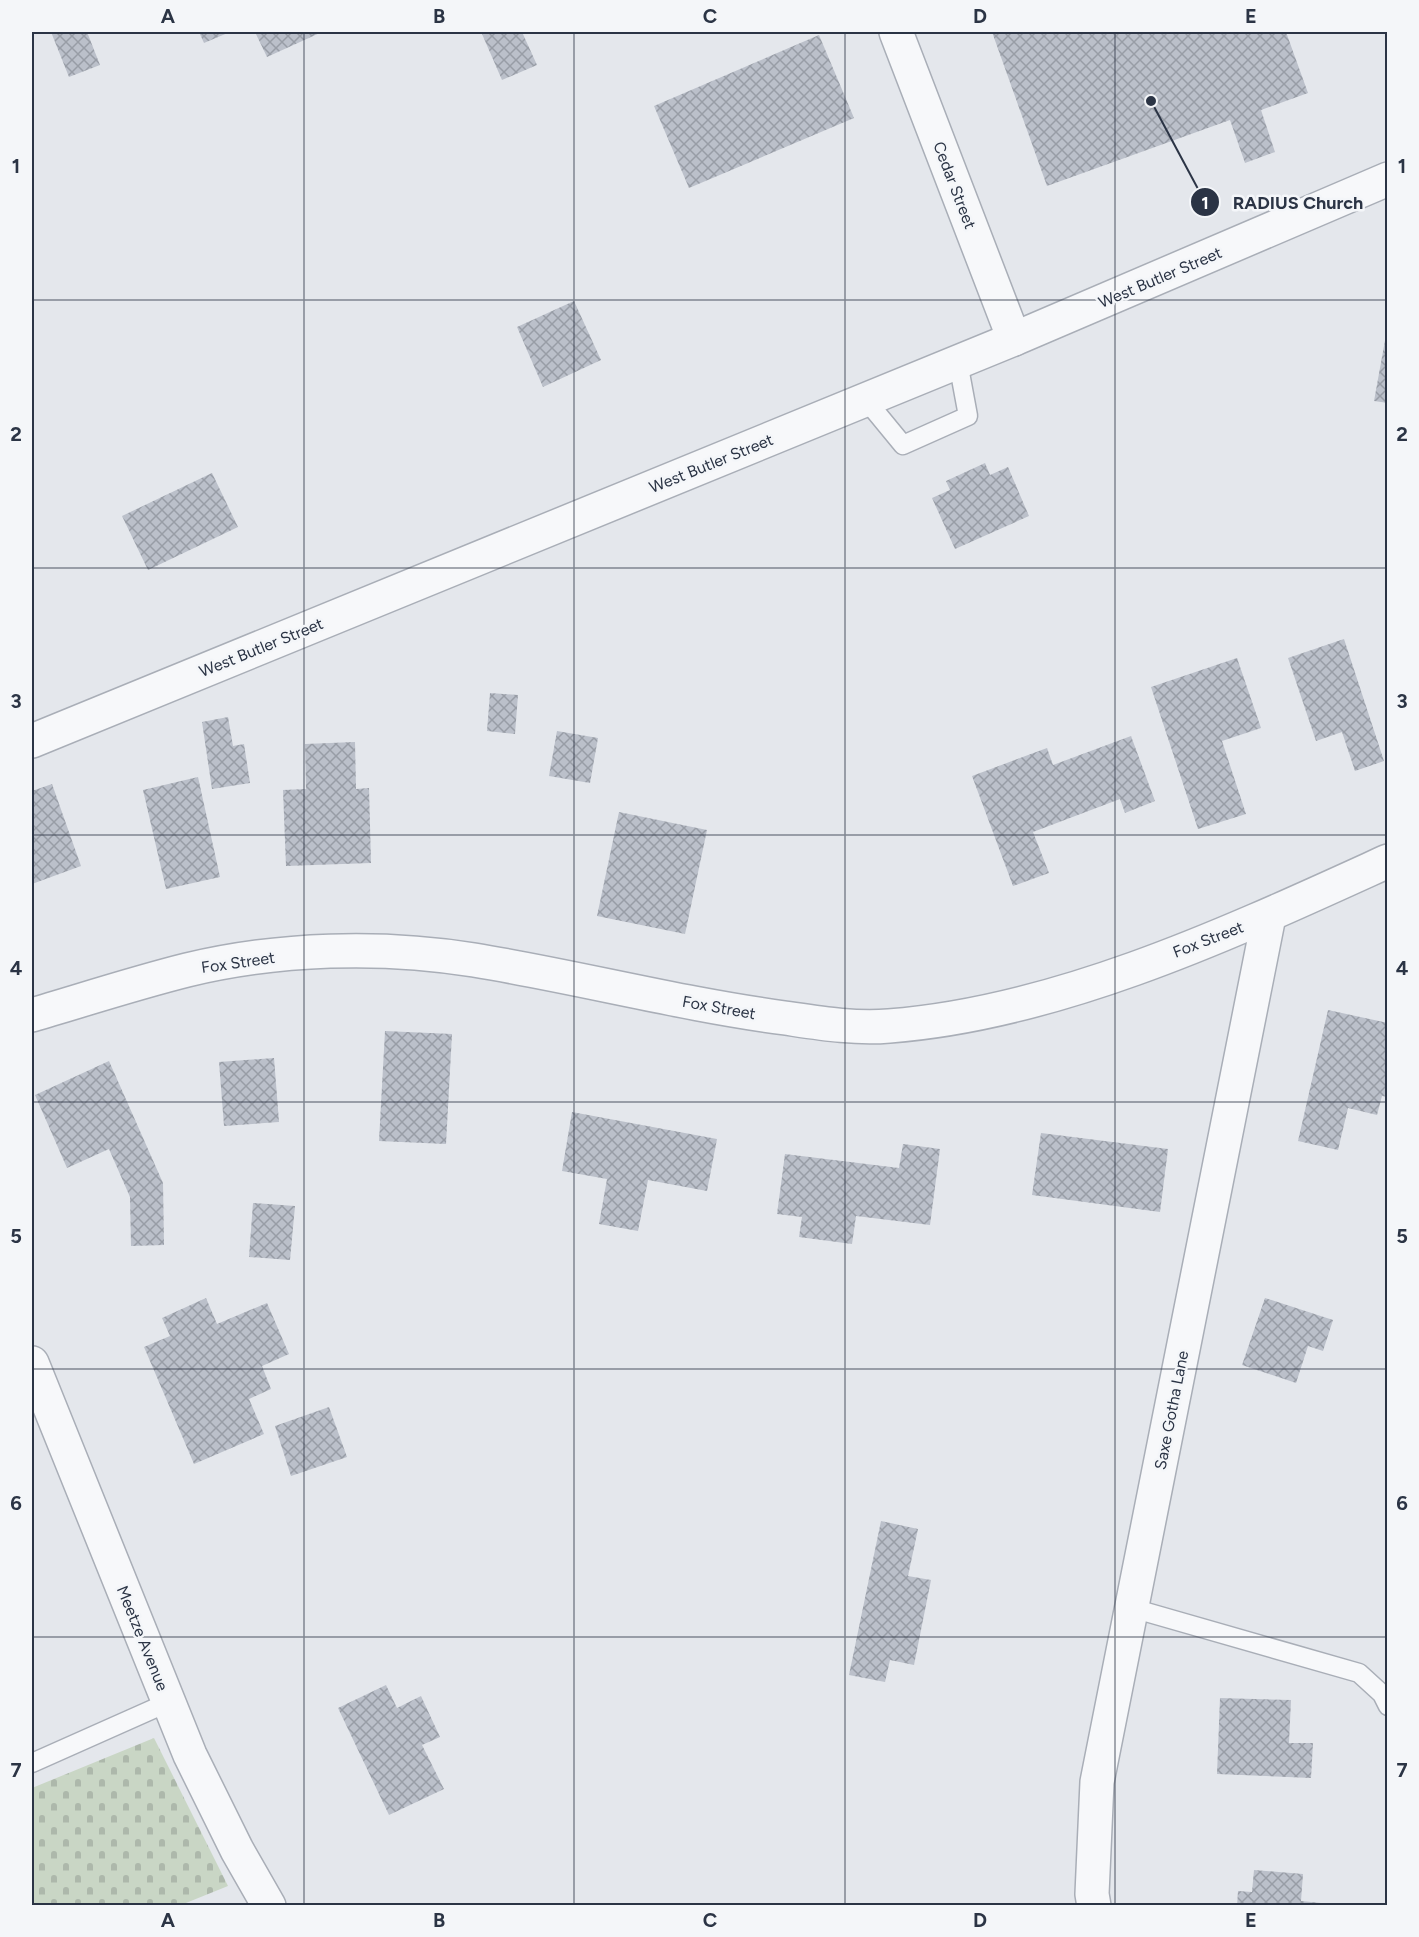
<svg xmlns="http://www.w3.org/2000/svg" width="1419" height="1937" font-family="Figtree,sans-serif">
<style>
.cemetery{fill:url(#cemetery-stones)}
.building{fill:url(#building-cross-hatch)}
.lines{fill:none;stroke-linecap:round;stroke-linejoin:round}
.service-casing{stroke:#a9aeb7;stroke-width:21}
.minor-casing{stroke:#a9aeb7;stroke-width:36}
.service{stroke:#f7f8fa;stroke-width:18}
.minor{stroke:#f7f8fa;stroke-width:33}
.grid{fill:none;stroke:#2b3445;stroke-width:1.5;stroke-opacity:0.55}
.labels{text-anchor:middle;stroke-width:5;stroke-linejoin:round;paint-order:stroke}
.street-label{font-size:16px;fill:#2b3445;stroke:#f4f6f9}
.leader{fill:none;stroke:#2b3445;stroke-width:2}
.callout-dot{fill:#2b3445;stroke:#f4f6f9;stroke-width:2}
.mark-label{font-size:18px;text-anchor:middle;font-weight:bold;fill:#fff}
.callout-label{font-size:18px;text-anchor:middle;font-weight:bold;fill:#2b3445;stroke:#f4f6f9;stroke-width:5;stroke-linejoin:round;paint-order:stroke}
.neatline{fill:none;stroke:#2b3445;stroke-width:2}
.grid-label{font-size:20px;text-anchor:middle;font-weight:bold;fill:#2b3445}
</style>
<defs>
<pattern id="cemetery-stones" width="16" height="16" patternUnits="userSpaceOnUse" patternTransform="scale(1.5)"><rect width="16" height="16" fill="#c9d6c5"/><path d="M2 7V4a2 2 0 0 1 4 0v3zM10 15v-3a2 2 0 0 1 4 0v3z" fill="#adb8ab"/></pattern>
<pattern id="building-cross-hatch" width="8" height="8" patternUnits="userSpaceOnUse" patternTransform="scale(1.5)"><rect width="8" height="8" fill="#bbc0ca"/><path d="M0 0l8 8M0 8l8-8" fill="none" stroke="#989da6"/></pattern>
</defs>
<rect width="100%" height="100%" fill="#e4e7ec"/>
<polygon class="cemetery" points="154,1738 228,1886 181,1905 32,1905 32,1788"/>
<g class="building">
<polygon points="51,32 87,32 100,65 69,77"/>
<polygon points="199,32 230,32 204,43"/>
<polygon points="255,32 322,32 267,57"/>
<polygon points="487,32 522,32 537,65 502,80 482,34"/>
<polygon points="992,32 1286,32 1308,93 1261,110 1275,152 1245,163 1230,120 1047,186"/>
<polygon points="819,35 854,118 689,188 654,106"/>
<polygon points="574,301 601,360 543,387 517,327"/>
<polygon points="1386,335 1388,336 1388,403 1374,401"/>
<polygon points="985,463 990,475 1008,467 1029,516 955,549 932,498 950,490 946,481"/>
<polygon points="212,473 238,527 148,570 122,516"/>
<polygon points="1344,639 1384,761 1355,771 1342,732 1316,741 1288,658"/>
<polygon points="1237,658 1261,728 1222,741 1246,814 1198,829 1151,687"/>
<polygon points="490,693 518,695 515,734 487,731"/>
<polygon points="228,717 233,746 244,744 250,783 212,789 202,722"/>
<polygon points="557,731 598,738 590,783 549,776"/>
<polygon points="1131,736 1155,801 1125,813 1120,799 1033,832 1049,873 1013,886 972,776 1047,748 1053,765"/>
<polygon points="355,742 356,789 369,788 371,863 286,866 283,790 306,789 305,744"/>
<polygon points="198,777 220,877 166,889 143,790"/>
<polygon points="52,784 81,866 32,884 32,791"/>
<polygon points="619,812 707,830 685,934 597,916"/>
<polygon points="1328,1010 1388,1023 1388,1097 1382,1096 1377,1115 1348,1108 1338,1150 1298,1141"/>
<polygon points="385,1031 452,1034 446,1144 379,1141"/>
<polygon points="274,1058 279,1122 224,1126 219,1062"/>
<polygon points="109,1061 163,1183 164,1245 131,1246 130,1197 109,1149 67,1168 35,1095"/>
<polygon points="572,1112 717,1139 707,1191 648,1180 638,1231 599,1224 607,1179 562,1171"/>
<polygon points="1041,1133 1168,1149 1160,1212 1032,1195"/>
<polygon points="903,1144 940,1149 930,1225 856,1216 852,1244 799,1237 802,1217 777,1214 785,1154 899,1168"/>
<polygon points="253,1203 295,1206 290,1260 249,1257"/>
<polygon points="206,1298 217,1324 267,1303 289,1354 262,1366 271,1389 249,1399 264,1434 194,1464 144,1347 170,1336 162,1318"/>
<polygon points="1265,1298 1333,1320 1323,1351 1308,1346 1296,1383 1242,1365"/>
<polygon points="329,1407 347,1457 291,1476 275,1426"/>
<polygon points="881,1521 918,1529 908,1576 931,1580 914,1665 890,1660 885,1682 849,1675"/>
<polygon points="386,1685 397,1708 421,1696 440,1737 422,1745 444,1789 389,1815 338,1708"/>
<polygon points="1220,1698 1291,1700 1289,1743 1313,1743 1311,1778 1217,1774"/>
<polygon points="1254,1870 1303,1874 1301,1901 1321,1903 1321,1906 1237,1906 1238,1891 1252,1892"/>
</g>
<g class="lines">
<g class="service-casing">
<g id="service">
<polyline points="866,400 903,445 968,416 958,362"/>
<polyline points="1132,1608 1359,1673 1382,1694 1388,1706"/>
<polyline points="32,1763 169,1702"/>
</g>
</g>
<g class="minor-casing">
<g id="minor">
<polyline points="896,32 1014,339"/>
<polyline points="32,741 1014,339 1388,179"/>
<path d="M 32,1015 C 83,1000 135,983 187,970 C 278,948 381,945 474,960 C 578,977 680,1004 785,1018 C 819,1023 854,1029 889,1026 C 1060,1013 1234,931 1388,861"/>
<polyline points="32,1363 190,1755 237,1850 269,1906"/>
<polyline points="1094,1906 1092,1894 1097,1782 1269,916"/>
</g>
</g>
<use href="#service" class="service"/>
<use href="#minor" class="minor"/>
</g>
<path class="grid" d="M 304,32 L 304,1906M 574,32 L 574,1906M 845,32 L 845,1906M 1115,32 L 1115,1906M 32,300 L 1388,300M 32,568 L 1388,568M 32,835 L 1388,835M 32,1102 L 1388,1102M 32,1369 L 1388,1369M 32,1637 L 1388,1637"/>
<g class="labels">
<g class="street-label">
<text transform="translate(955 185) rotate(69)" y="6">Cedar Street</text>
<text transform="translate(1160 277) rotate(-23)" y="6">West Butler Street</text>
<text transform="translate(711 463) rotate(-22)" y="6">West Butler Street</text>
<text transform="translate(261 647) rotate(-22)" y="6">West Butler Street</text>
<text transform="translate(1208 939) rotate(-21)" y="6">Fox Street</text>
<text transform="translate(238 962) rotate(-8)" y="6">Fox Street</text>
<text transform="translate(719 1007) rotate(10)" y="6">Fox Street</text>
<text transform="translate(1171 1410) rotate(-79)" y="6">Saxe Gotha Lane</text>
<text transform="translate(143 1638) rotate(68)" y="6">Meetze Avenue</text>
</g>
</g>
<path class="leader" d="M1151 101L1205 202"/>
<g class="callout-dot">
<circle cx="1151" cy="101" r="6"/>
<circle cx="1205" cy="202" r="15"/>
</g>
<g class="mark-label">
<text x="1205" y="209">1</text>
</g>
<g class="callout-label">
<text x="1298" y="209">RADIUS Church</text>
</g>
<rect width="1419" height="1937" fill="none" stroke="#f4f6f9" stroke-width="66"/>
<rect x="33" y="33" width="1353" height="1871" class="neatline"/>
<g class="grid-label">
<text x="168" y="23">A</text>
<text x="439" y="23">B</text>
<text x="710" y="23">C</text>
<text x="980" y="23">D</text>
<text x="1251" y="23">E</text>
<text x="16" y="173">1</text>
<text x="1402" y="173">1</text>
<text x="16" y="441">2</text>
<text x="1402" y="441">2</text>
<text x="16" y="708">3</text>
<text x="1402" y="708">3</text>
<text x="16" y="975">4</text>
<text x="1402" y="975">4</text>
<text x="16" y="1243">5</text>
<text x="1402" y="1243">5</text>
<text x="16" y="1510">6</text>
<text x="1402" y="1510">6</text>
<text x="16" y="1777">7</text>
<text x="1402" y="1777">7</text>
<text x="168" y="1927">A</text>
<text x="439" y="1927">B</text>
<text x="710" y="1927">C</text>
<text x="980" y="1927">D</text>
<text x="1251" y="1927">E</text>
</g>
</svg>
